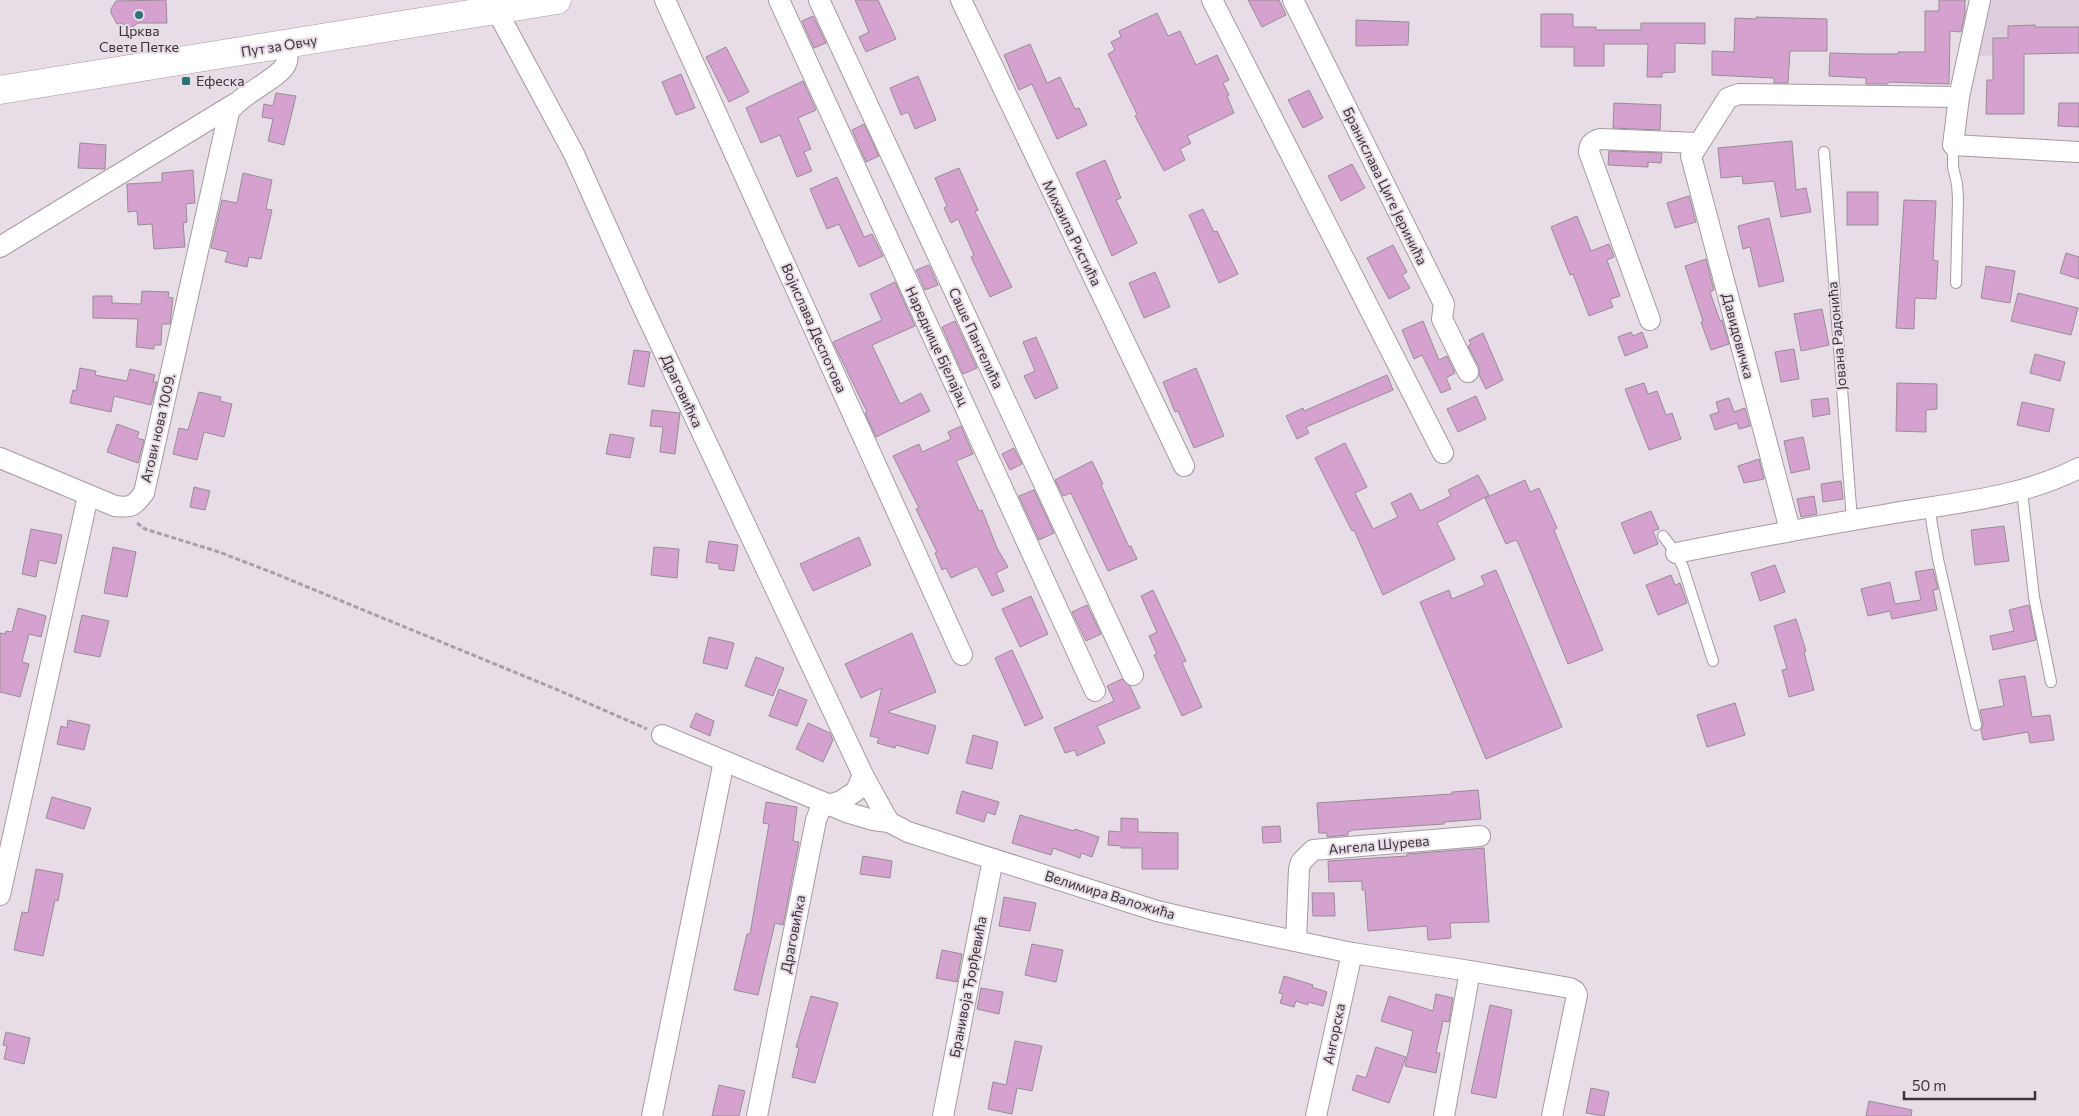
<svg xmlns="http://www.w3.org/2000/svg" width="2079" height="1116" font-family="Commissioner,sans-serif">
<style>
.built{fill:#decddc}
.building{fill:#d5a2d0;stroke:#978d96}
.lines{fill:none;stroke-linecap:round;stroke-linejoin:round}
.lane-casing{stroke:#a59aa3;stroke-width:12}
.street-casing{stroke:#a59aa3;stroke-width:22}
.secondary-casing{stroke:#a59aa3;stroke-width:29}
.path{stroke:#a79ea6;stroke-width:3;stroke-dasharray:5 2.5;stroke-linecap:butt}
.lane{stroke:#fff;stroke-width:10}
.street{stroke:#fff;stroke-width:20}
.secondary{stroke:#fff;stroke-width:28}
.poi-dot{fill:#2b7577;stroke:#e8dce6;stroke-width:2}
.labels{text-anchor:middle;stroke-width:4;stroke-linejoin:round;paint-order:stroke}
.poi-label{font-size:14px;fill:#393438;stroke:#e8dce6}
.street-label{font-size:14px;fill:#393438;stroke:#e8dce6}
</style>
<rect width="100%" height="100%" fill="#e8dce6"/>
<polygon class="built" points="1991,0 2079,0 2079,52 1978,56"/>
<g class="building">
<polygon points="166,0 167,23 138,23 131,28 123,24 117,24 111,13 111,9 116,1"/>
<polygon points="855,0 878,0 896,39 866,52 859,37 869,32"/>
<polygon points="1248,0 1279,0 1286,15 1262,27"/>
<polygon points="1939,0 1965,0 1965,13 1961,32 1950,31 1949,84 1888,82 1888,84 1866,84 1866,78 1829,76 1830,53 1866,54 1898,54 1898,52 1925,52 1925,11 1939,11"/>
<polygon points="1157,13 1168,36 1180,31 1196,65 1217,55 1229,80 1223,83 1229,95 1227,96 1234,113 1187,136 1191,143 1180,149 1185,160 1164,171 1135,116 1137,114 1108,54 1115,50 1111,42 1121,37 1119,31"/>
<polygon points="1541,14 1573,14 1573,27 1596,27 1596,30 1641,30 1641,23 1705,23 1705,44 1675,43 1675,72 1662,73 1662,77 1647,77 1648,44 1604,44 1604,66 1574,66 1574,47 1541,47"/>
<polygon points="813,16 826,43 814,48 802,21"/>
<polygon points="1756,17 1827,19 1827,51 1790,51 1788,83 1774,83 1774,78 1712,75 1712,51 1734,52 1735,18 1756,19"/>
<polygon points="1356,20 1409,22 1408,45 1356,46"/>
<polygon points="2035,25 2035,27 2079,27 2079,53 2024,54 2024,114 1986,114 1987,80 1993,80 1993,38 2008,38 2008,26"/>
<polygon points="1030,44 1047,83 1060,77 1075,109 1079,108 1087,125 1057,139 1032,84 1019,90 1004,55"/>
<polygon points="726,47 749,92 729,102 706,57"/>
<polygon points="681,74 695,108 676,115 662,82"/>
<polygon points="918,76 936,120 915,129 908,112 901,115 890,88"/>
<polygon points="803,81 816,110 798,118 811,149 804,152 812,171 797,177 780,135 761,143 746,108"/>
<polygon points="1309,90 1323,118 1303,128 1288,100"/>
<polygon points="276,93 296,96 284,145 268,141 273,119 262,117 264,104 273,106"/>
<polygon points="1614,103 1661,105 1660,130 1613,128"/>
<polygon points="2059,103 2079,103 2079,127 2058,126"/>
<polygon points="864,124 879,156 866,162 852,130"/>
<polygon points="1792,141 1796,190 1806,188 1811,212 1781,217 1774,181 1743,184 1742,176 1721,178 1718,148"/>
<polygon points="80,143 106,145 105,169 78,168"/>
<polygon points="1609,151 1662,153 1661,163 1648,162 1648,167 1608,165"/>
<polygon points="1105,160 1121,198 1116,200 1137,243 1112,256 1076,173"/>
<polygon points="1352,164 1365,188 1341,201 1328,176"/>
<polygon points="959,168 978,210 975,212 1012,287 990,297 971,257 974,255 958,219 951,223 944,208 947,206 935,178"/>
<polygon points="193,170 195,203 186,204 187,222 183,223 185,247 154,249 152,224 138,225 137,211 128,212 127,184 162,182 162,173"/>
<polygon points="243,173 272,180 266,209 272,210 261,259 249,257 247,267 225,262 228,252 211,248 222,200 237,203"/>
<polygon points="837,177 864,237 872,234 883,256 859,267 839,224 827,229 810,189"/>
<rect x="1847" y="192" width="31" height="33"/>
<polygon points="1689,196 1696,222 1675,228 1667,203"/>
<polygon points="1904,200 1936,201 1933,260 1938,261 1936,299 1915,298 1914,329 1896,328"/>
<polygon points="1203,209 1214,232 1217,231 1238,274 1219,283 1189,215"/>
<polygon points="1577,216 1591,251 1609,244 1614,257 1607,260 1620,296 1610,299 1613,307 1589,316 1573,274 1570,275 1551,227"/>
<polygon points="1769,218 1784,281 1759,287 1750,247 1743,249 1738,226"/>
<polygon points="1393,245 1407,272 1402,275 1410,288 1389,299 1367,258"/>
<polygon points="2066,253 2079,257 2079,279 2060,273"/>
<polygon points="1706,259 1714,290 1710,292 1720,321 1722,320 1729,344 1711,350 1701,322 1703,321 1685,266"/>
<polygon points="929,265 938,285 925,290 916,270"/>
<polygon points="1986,266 2015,271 2010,303 1981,298"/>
<polygon points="1155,272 1170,307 1144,318 1129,283"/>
<polygon points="895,282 915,326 872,345 900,404 921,393 930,411 876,437 865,413 867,412 833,342 882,320 870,294"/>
<polygon points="142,291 169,292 168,297 173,298 170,324 162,324 161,345 154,345 154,349 136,347 138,319 93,318 93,296 112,296 112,303 141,304"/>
<polygon points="2018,293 2078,308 2071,335 2011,321"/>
<polygon points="1822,309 1829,345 1801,351 1794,314"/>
<polygon points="955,321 977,368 963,374 942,327"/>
<polygon points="1423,321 1439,360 1447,356 1455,373 1446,378 1451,389 1441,393 1422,355 1414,359 1402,330"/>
<polygon points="1631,332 1633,336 1642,332 1648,347 1625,356 1618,337"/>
<polygon points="1483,333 1503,380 1486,389 1479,375 1479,367 1468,346 1471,344 1469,340"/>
<polygon points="1036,337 1058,388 1035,399 1024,376 1035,371 1023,342"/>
<polygon points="1794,349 1799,379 1781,382 1775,352"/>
<polygon points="634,350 650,352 644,387 628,384"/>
<polygon points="2035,354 2065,362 2060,381 2030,373"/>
<polygon points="80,368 96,371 95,375 127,381 130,369 155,375 153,382 157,382 151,405 114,396 111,412 70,403 73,390 76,391"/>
<polygon points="1196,368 1224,436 1194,448 1178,411 1175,412 1163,382"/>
<polygon points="1387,375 1393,390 1306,427 1309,433 1297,439 1286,416 1303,408 1304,411"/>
<polygon points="1644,383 1648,394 1657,391 1666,415 1672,413 1681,439 1649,450 1625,389"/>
<polygon points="1897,383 1937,384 1937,409 1926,410 1926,432 1896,431"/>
<polygon points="199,392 221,397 220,401 232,404 224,437 204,432 197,460 173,454 179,428 188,430"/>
<polygon points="1476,396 1486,419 1458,432 1447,409"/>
<polygon points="1729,398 1734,412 1745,408 1750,426 1739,429 1737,423 1715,430 1710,415 1719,412 1716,402"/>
<polygon points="1828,398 1830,414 1813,417 1811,400"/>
<polygon points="2022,402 2054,409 2049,432 2017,425"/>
<polygon points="652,410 680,413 675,454 660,452 663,427 650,426"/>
<polygon points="117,424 139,432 137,438 144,440 138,463 107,452"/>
<polygon points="961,426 973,454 956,461 979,511 982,510 997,548 1008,567 996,573 1004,591 992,596 977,566 951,578 946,568 942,570 935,553 937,552 916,509 919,508 893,456 919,444 922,452 951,439 948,432"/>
<polygon points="610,434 634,438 630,458 606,454"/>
<polygon points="1803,437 1810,469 1791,473 1784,441"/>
<polygon points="1345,443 1367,487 1355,493 1373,529 1398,517 1391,503 1411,493 1420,511 1451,496 1448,490 1478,475 1489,495 1437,523 1455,559 1383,595 1354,530 1352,531 1315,458"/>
<polygon points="1014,448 1022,464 1010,470 1002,454"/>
<polygon points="1759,459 1764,479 1744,483 1738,466"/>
<polygon points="1092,461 1103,484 1101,485 1129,547 1131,546 1137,559 1108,571 1071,493 1063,496 1055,480"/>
<polygon points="1525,480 1530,492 1539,488 1557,528 1554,530 1603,650 1568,664 1519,545 1516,540 1506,544 1485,498"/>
<polygon points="1841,481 1843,499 1823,502 1821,484"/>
<polygon points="194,487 210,491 205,510 190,507"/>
<polygon points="1034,490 1054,533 1039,540 1019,496"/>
<polygon points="1814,496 1817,514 1801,517 1797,499"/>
<polygon points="1651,511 1659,529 1653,531 1658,544 1634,554 1621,523"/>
<polygon points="2004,526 2009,561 1975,565 1971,530"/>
<polygon points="31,529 62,535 56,564 39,560 36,577 22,574"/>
<polygon points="859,537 871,565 813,591 800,564"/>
<polygon points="709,541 738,545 734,571 719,569 719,564 706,562"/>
<polygon points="113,547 136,552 127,597 104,593"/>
<polygon points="654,547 679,549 677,578 651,575"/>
<polygon points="1775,565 1785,592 1760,601 1751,573"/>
<polygon points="1933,569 1938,589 1933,590 1937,610 1892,619 1890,611 1868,616 1861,589 1890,582 1895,604 1921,600 1915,572"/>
<polygon points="1496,570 1562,727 1486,759 1420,602 1449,590 1452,599 1485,585 1481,576"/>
<polygon points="1671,575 1675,585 1680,583 1687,603 1658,615 1646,585"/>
<polygon points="1153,590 1186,661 1182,663 1202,707 1182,716 1154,655 1157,654 1149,636 1157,632 1141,596"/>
<polygon points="1031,596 1048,634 1020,647 1002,609"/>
<polygon points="1087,605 1101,634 1086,641 1072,612"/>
<polygon points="2029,605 2036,640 1993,650 1990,636 2014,631 2009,610"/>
<polygon points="18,608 46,616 41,637 29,634 22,662 29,664 20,697 0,692 0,633 5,634 6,631 12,632"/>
<polygon points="82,615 109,621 100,657 74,652"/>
<polygon points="1796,619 1806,651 1804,652 1814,690 1789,697 1782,670 1787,669 1774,626"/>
<polygon points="912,633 936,692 887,712 936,726 928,754 896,745 895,748 877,743 879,738 870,736 882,688 861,698 845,664"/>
<polygon points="709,637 734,643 727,669 703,663"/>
<polygon points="1012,650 1043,718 1025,726 995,658"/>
<polygon points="756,657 784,668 773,696 745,686"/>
<polygon points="2025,676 2032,717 2050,715 2054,740 2030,743 2028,732 1983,740 1981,730 1983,724 1980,710 2004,706 1999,680"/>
<polygon points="1122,679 1130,686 1140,708 1097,726 1105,743 1077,756 1075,750 1065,753 1054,728 1114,701 1107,686"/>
<polygon points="779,689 807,700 797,726 769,716"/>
<polygon points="1735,703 1745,735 1707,747 1697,715"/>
<polygon points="696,713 714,721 710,736 690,727"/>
<polygon points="68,720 90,725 84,750 57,744 61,726 67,728"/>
<polygon points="808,723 830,733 833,740 823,762 796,749"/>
<polygon points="973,735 998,742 992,769 966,763"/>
<polygon points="1478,790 1481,819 1444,822 1444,824 1353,830 1348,832 1348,835 1327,837 1327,833 1319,833 1317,803 1452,794 1452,792"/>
<polygon points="962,791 999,802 995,815 987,812 984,822 956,813"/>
<polygon points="52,797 91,808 84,829 46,818"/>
<polygon points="766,802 797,807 793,841 799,842 783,925 775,923 758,995 734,990 747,934 750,934 760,876 769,824 763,823"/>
<polygon points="1020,815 1074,831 1075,829 1099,837 1092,857 1081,853 1080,858 1053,848 1051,855 1012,843"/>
<polygon points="1121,818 1138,819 1138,832 1178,833 1178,869 1142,869 1142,848 1121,848 1121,846 1108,845 1109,831 1121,832"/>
<polygon points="1280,826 1281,842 1263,843 1262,827"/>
<polygon points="1484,848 1489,922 1450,923 1451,938 1428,940 1427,926 1368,931 1365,890 1362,890 1362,881 1329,882 1328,861 1407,856 1407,854"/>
<polygon points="863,856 892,861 890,878 860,874"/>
<polygon points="36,869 63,874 58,901 55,900 43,956 14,950 22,912 28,913"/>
<polygon points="1312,893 1334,893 1335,916 1313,916"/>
<polygon points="1004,897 1036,903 1030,931 999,926"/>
<polygon points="1032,944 1063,950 1056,982 1025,975"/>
<polygon points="942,950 962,954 957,982 936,978"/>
<polygon points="1284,976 1313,985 1312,987 1327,992 1323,1006 1308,1002 1308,1005 1296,1001 1294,1007 1280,1003 1283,994 1279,993"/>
<polygon points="981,988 1003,992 999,1014 977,1009"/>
<polygon points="1436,994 1453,998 1449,1022 1443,1021 1436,1053 1440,1053 1436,1073 1405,1066 1413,1031 1381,1021 1389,996 1433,1011"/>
<polygon points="811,996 838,1003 815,1083 792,1077 799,1048 796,1047"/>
<polygon points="1490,1005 1512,1010 1496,1098 1471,1093"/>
<polygon points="6,1032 30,1038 24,1064 4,1059 7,1046 3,1045"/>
<polygon points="1015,1041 1042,1046 1032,1091 1017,1088 1012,1114 988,1109 993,1082 1006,1085"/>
<polygon points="1376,1047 1406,1057 1389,1103 1352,1090 1357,1075 1366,1078"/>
<polygon points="719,1085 745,1091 739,1116 712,1116"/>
<polygon points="1591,1088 1609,1092 1604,1116 1586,1113"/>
<polygon points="1869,1101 1912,1110 1911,1116 1866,1116"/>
</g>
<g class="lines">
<g class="lane-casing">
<g id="lane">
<polyline points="1953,145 1953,167 1957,184 1958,199 1956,283"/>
<polyline points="1824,152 1852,520"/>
<polyline points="2022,491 2034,597 2051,682"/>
<polyline points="1929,507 1938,559 1976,725"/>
<polyline points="1663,536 1676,553 1683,567 1713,661"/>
</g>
</g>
<g class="street-casing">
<g id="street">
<polyline points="491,0 574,154 641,303 863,775 889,822"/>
<polyline points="665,0 962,655"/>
<polyline points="779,0 1095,691"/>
<polyline points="819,0 1133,675"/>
<polyline points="961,0 1184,466"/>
<polyline points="1212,0 1443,453"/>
<polyline points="1293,0 1444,304 1442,319 1468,372"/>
<polyline points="1980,0 1959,97 1953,145 2079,152"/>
<polyline points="0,247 236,103"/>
<path d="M 1650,320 L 1589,152 C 1589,144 1593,141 1600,139 L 1698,143"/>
<path d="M 0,458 L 115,506 C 132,508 134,506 144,493 L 229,112 C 241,93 278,80 286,64 C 289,58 287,51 286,44"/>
<polyline points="1790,530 1691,156 1728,98 1739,94 1959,97"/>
<path d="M 1676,553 C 1747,539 1817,526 1889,514 C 1952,503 2021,498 2079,468"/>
<polyline points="662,735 849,813 873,820 889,822 908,832 1157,911 1200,921 1352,953 1470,971 1570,988 1575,991 1577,995 1552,1116"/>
<polyline points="0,895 88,496"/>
<polyline points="1296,941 1299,869 1301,862 1313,850 1480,836"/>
<polyline points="652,1116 724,761"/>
<polyline points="757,1116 816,820 820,810 825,806 841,801 856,791 863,775"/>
<polyline points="943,1116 993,859"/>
<polyline points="1316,1116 1352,953"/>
<polyline points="1444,1116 1470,971"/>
</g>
</g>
<g class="secondary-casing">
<polyline id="secondary" points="0,90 557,0"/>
</g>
<polyline class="path" points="137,523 145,529 219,552 271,572 558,690 647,729"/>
<use href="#lane" class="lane"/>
<use href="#street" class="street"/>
<use href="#secondary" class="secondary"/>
</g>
<g class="poi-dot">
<circle cx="139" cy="15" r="5"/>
<rect x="181" y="76" width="10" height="10" rx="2.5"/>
</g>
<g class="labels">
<g class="poi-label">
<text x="139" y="36">Црква<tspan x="139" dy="16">Свете Петке</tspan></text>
<text x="196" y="86" text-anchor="start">Ефеска</text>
</g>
<g class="street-label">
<text transform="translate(279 46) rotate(-9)" y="5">Пут за Овчу</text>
<text transform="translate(1385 186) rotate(64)" y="5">Бранислава Циге Јеринића</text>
<text transform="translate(1072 233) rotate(64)" y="5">Михаила Ристића</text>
<text transform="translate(814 328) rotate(66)" y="5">Војислава Деспотова</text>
<text transform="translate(1738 336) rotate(75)" y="5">Давидовичка</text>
<text transform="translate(1837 336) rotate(-95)" y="5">Јована Радонића</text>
<text transform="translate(976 338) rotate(65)" y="5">Саше Пантелића</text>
<text transform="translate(937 346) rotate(65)" y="5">Нареднице Бјелајац</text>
<text transform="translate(682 391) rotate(65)" y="5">Драговићка</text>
<text transform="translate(158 428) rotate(-77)" y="5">Атови нова 1009.</text>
<text transform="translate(1379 845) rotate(-5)" y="5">Ангела Шурева</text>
<text transform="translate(1110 895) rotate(17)" y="5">Велимира Валожића</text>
<text transform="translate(793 934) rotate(-79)" y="5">Драговићка</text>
<text transform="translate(968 987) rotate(-79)" y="5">Бранивоја Ђорђевића</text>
<text transform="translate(1334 1034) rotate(-78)" y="5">Ангорска</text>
</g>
</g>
<path d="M1904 1091v8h131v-8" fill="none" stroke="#393438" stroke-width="2.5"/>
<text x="1912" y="1091" font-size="15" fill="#393438" stroke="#e8dce6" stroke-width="4" paint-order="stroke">50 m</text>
</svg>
